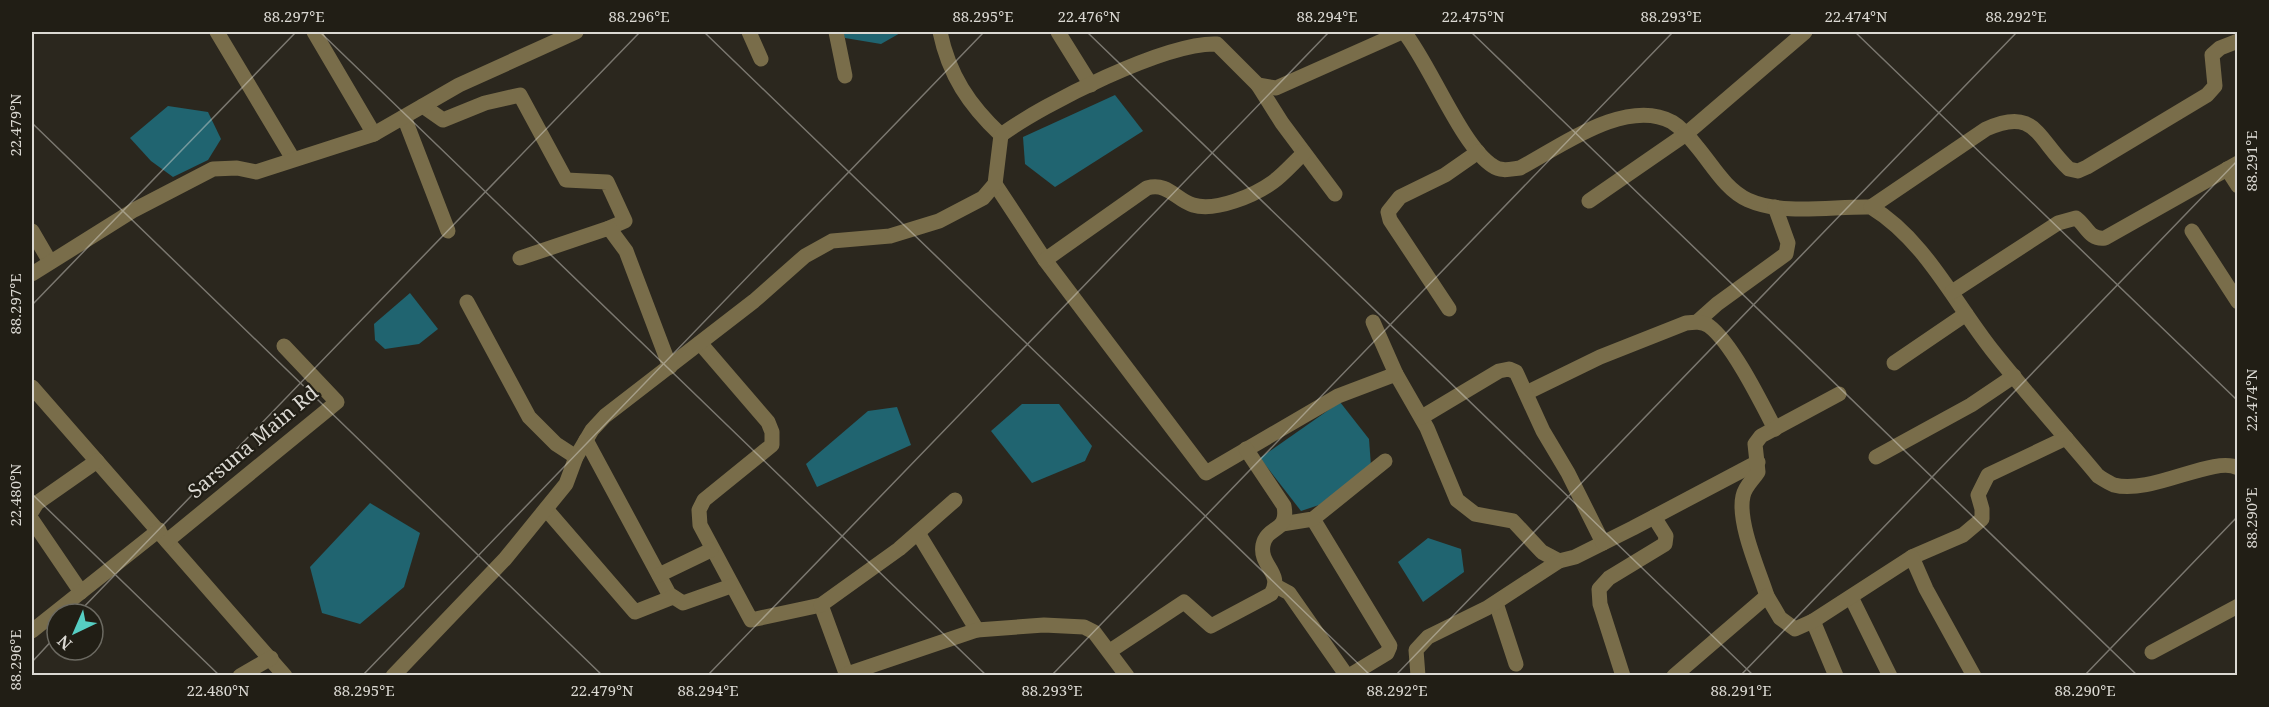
<svg xmlns="http://www.w3.org/2000/svg" width="2269" height="707" font-family="'Noto Serif',serif">
<style>
.water{fill:#206470}
.lines{fill:none;stroke-linecap:round;stroke-linejoin:round}
.minor{stroke:#796d4a;stroke-width:15}
.ticks{fill:none;stroke:#dbd9d3;stroke-width:1.5;stroke-opacity:0.45}
.labels{text-anchor:middle;stroke-width:4.5;stroke-linejoin:round;paint-order:stroke}
.street-label{font-size:20px;fill:#dbd9d3;stroke:#211e15}
.neatline{fill:none;stroke:#dbd9d3;stroke-width:2}
.ticks-label{font-size:15px;text-anchor:middle;fill:#dbd9d3}
</style>
<rect width="100%" height="100%" fill="#2b271e"/>
<g class="water">
<polygon points="842,32 902,32 881,44 845,38"/>
<polygon points="1115,95 1143,131 1055,187 1025,164 1023,137"/>
<polygon points="168,106 208,112 221,139 208,160 173,177 151,161 130,138"/>
<polygon points="410,293 438,329 419,344 385,349 375,340 374,324"/>
<polygon points="1340,402 1369,439 1371,466 1319,505 1301,511 1260,458"/>
<polygon points="1022,404 1059,404 1092,446 1085,461 1032,483 991,431"/>
<polygon points="897,407 911,445 817,487 806,464 868,411"/>
<polygon points="370,503 420,533 404,587 360,624 322,613 310,567"/>
<polygon points="1428,538 1461,549 1464,572 1423,602 1398,562"/>
</g>
<g class="lines">
<g class="minor">
<polyline points="217,32 293,159"/>
<polyline points="314,32 374,134"/>
<polyline points="749,32 761,59"/>
<polyline points="836,32 845,76"/>
<path d="M 940,32 C 949,75 969,105 1001,135"/>
<polyline points="1058,32 1091,85"/>
<path d="M 1404,32 C 1430,64 1462,147 1493,166 C 1501,172 1511,169 1520,168 C 1560,147 1626,97 1672,122 C 1682,128 1691,139 1698,148 C 1713,166 1726,190 1748,200 C 1784,216 1833,206 1871,207 C 1925,240 1954,302 1992,350 C 2026,393 2063,434 2098,476 C 2103,479 2109,483 2114,485 C 2151,495 2214,455 2238,468"/>
<polyline points="1258,85 1282,123 1335,194"/>
<polyline points="423,106 443,120 485,103 520,95 566,180 607,182 625,221 609,228"/>
<polyline points="404,117 448,231"/>
<polyline points="2227,169 2238,186"/>
<polyline points="995,184 1045,260 1206,473 1338,396 1396,374 1427,428 1457,500 1475,514 1513,521 1542,552 1559,561 1575,557 1633,528 1758,462"/>
<polyline points="1589,201 1686,134 1805,32"/>
<path d="M 1871,207 L 1986,129 C 2036,106 2037,139 2069,169 L 2078,171 L 2087,167 L 2207,95 L 2215,86 L 2212,55 L 2220,48 L 2238,41"/>
<polyline points="32,231 50,262"/>
<polyline points="2192,231 2238,302"/>
<polyline points="520,258 609,228 626,251 670,367"/>
<path d="M 1045,260 L 1147,188 C 1168,182 1176,200 1193,205 C 1216,212 1255,195 1273,182 C 1284,174 1294,162 1304,153"/>
<polyline points="32,274 134,210 213,169 237,168 256,172 374,134 459,85 576,32"/>
<path d="M 1952,292 L 2058,223 L 2076,218 C 2087,226 2089,240 2105,238 L 2238,163"/>
<polyline points="467,302 529,417 556,444 576,457"/>
<polyline points="1449,309 1390,220 1388,212 1400,197 1445,175 1478,152"/>
<polyline points="1698,321 1717,304 1786,254 1788,243 1775,207"/>
<polyline points="1373,322 1396,374"/>
<polyline points="700,343 768,422 772,432 772,445 704,500 699,510 700,525 751,620 821,605 847,676"/>
<polyline points="1894,363 1966,314"/>
<polyline points="32,387 285,676"/>
<path d="M 1526,393 L 1600,357 L 1686,323 C 1694,322 1702,321 1709,326 C 1732,343 1761,402 1775,429"/>
<polyline points="1422,417 1499,371 1509,369 1516,372 1543,431 1568,473 1603,543"/>
<polyline points="586,440 669,594 683,603 731,586"/>
<polyline points="1876,457 1971,405 2014,376"/>
<polyline points="546,509 635,612 673,597"/>
<polyline points="32,511 37,503 97,461"/>
<polyline points="1313,519 1390,646 1387,653 1349,676"/>
<polyline points="32,520 81,592"/>
<polyline points="1282,524 1313,519 1385,461"/>
<polyline points="918,533 977,630"/>
<polyline points="167,541 337,402 284,346"/>
<polyline points="1912,557 1963,535 1982,519 1982,509 1978,495 1988,475 2066,438"/>
<polyline points="659,575 711,550"/>
<polyline points="1276,586 1289,593 1347,676"/>
<path d="M 1767,596 C 1759,571 1737,522 1743,496 C 1745,486 1753,480 1758,472 L 1755,444 L 1761,436 L 1839,394"/>
<polyline points="1851,597 1890,676"/>
<polyline points="1496,603 1516,664"/>
<polyline points="821,605 899,549 955,500"/>
<polyline points="1813,621 1836,676"/>
<polyline points="32,631 159,530"/>
<path d="M 1110,651 L 1184,602 L 1211,626 L 1271,594 C 1284,573 1259,566 1263,545 C 1267,525 1289,533 1284,506 L 1246,449"/>
<polyline points="2152,652 2238,606"/>
<polyline points="847,674 977,630 1044,625 1084,627 1094,632 1127,676"/>
<polyline points="240,676 271,658"/>
<path d="M 393,676 L 505,559 L 566,484 L 576,457 L 592,430 L 605,416 L 754,301 L 805,256 L 832,241 L 890,236 L 939,221 L 983,198 L 995,184 L 1001,135 C 1043,104 1166,42 1217,44 L 1258,85 L 1276,88 L 1402,32"/>
<polyline points="1418,676 1416,650 1428,637 1487,608 1559,561"/>
<polyline points="1623,676 1600,604 1599,589 1609,578 1665,544 1666,536 1654,517"/>
<polyline points="1674,676 1767,596 1780,618 1795,629 1813,621 1912,557 1926,589 1974,676"/>
</g>
</g>
<path class="ticks" d="M 320,32 L 987,676M 704,32 L 1371,676M 1087,32 L 1754,676M 1471,32 L 2138,676M 1855,32 L 2238,401M 32,123 L 603,676M 32,305 L 296,32M 32,494 L 220,676M 77,614 L 640,32M 32,662 L 57,635M 362,676 L 984,32M 707,676 L 1329,32M 1051,676 L 1673,32M 1395,676 L 2017,32M 1740,676 L 2238,160M 2084,676 L 2238,516"/>
<g class="labels">
<g class="street-label">
<text transform="translate(253 442) rotate(-40)" y="7">Sarsuna Main Rd</text>
</g>
</g>
<rect width="2269" height="707" fill="none" stroke="#211e15" stroke-width="66"/>
<g transform="translate(75 632) rotate(224)"><circle r="28" fill="#211e15" stroke="#6b6961" stroke-width="1.5"/>
<path d="M0-4.5L10 22L0 15L-10 22Z" fill="#56cec3"/>
<text y="-9" font-size="16" font-weight="bold" text-anchor="middle" fill="#dbd9d3">N</text>
</g>
<rect x="33" y="33" width="2203" height="641" class="neatline"/>
<g class="ticks-label">
<text x="294" y="22">88.297°E</text>
<text x="639" y="22">88.296°E</text>
<text x="983" y="22">88.295°E</text>
<text x="1089" y="22">22.476°N</text>
<text x="1327" y="22">88.294°E</text>
<text x="1473" y="22">22.475°N</text>
<text x="1671" y="22">88.293°E</text>
<text x="1856" y="22">22.474°N</text>
<text x="2016" y="22">88.292°E</text>
<text transform="translate(16 125) rotate(-90)" y="5">22.479°N</text>
<text transform="translate(2252 161) rotate(-90)" y="5">88.291°E</text>
<text transform="translate(16 304) rotate(-90)" y="5">88.297°E</text>
<text transform="translate(2252 400) rotate(-90)" y="5">22.474°N</text>
<text transform="translate(16 495) rotate(-90)" y="5">22.480°N</text>
<text transform="translate(2252 518) rotate(-90)" y="5">88.290°E</text>
<text transform="translate(16 660) rotate(-90)" y="5">88.296°E</text>
<text x="218" y="696">22.480°N</text>
<text x="364" y="696">88.295°E</text>
<text x="602" y="696">22.479°N</text>
<text x="708" y="696">88.294°E</text>
<text x="1052" y="696">88.293°E</text>
<text x="1397" y="696">88.292°E</text>
<text x="1741" y="696">88.291°E</text>
<text x="2085" y="696">88.290°E</text>
</g>
</svg>
